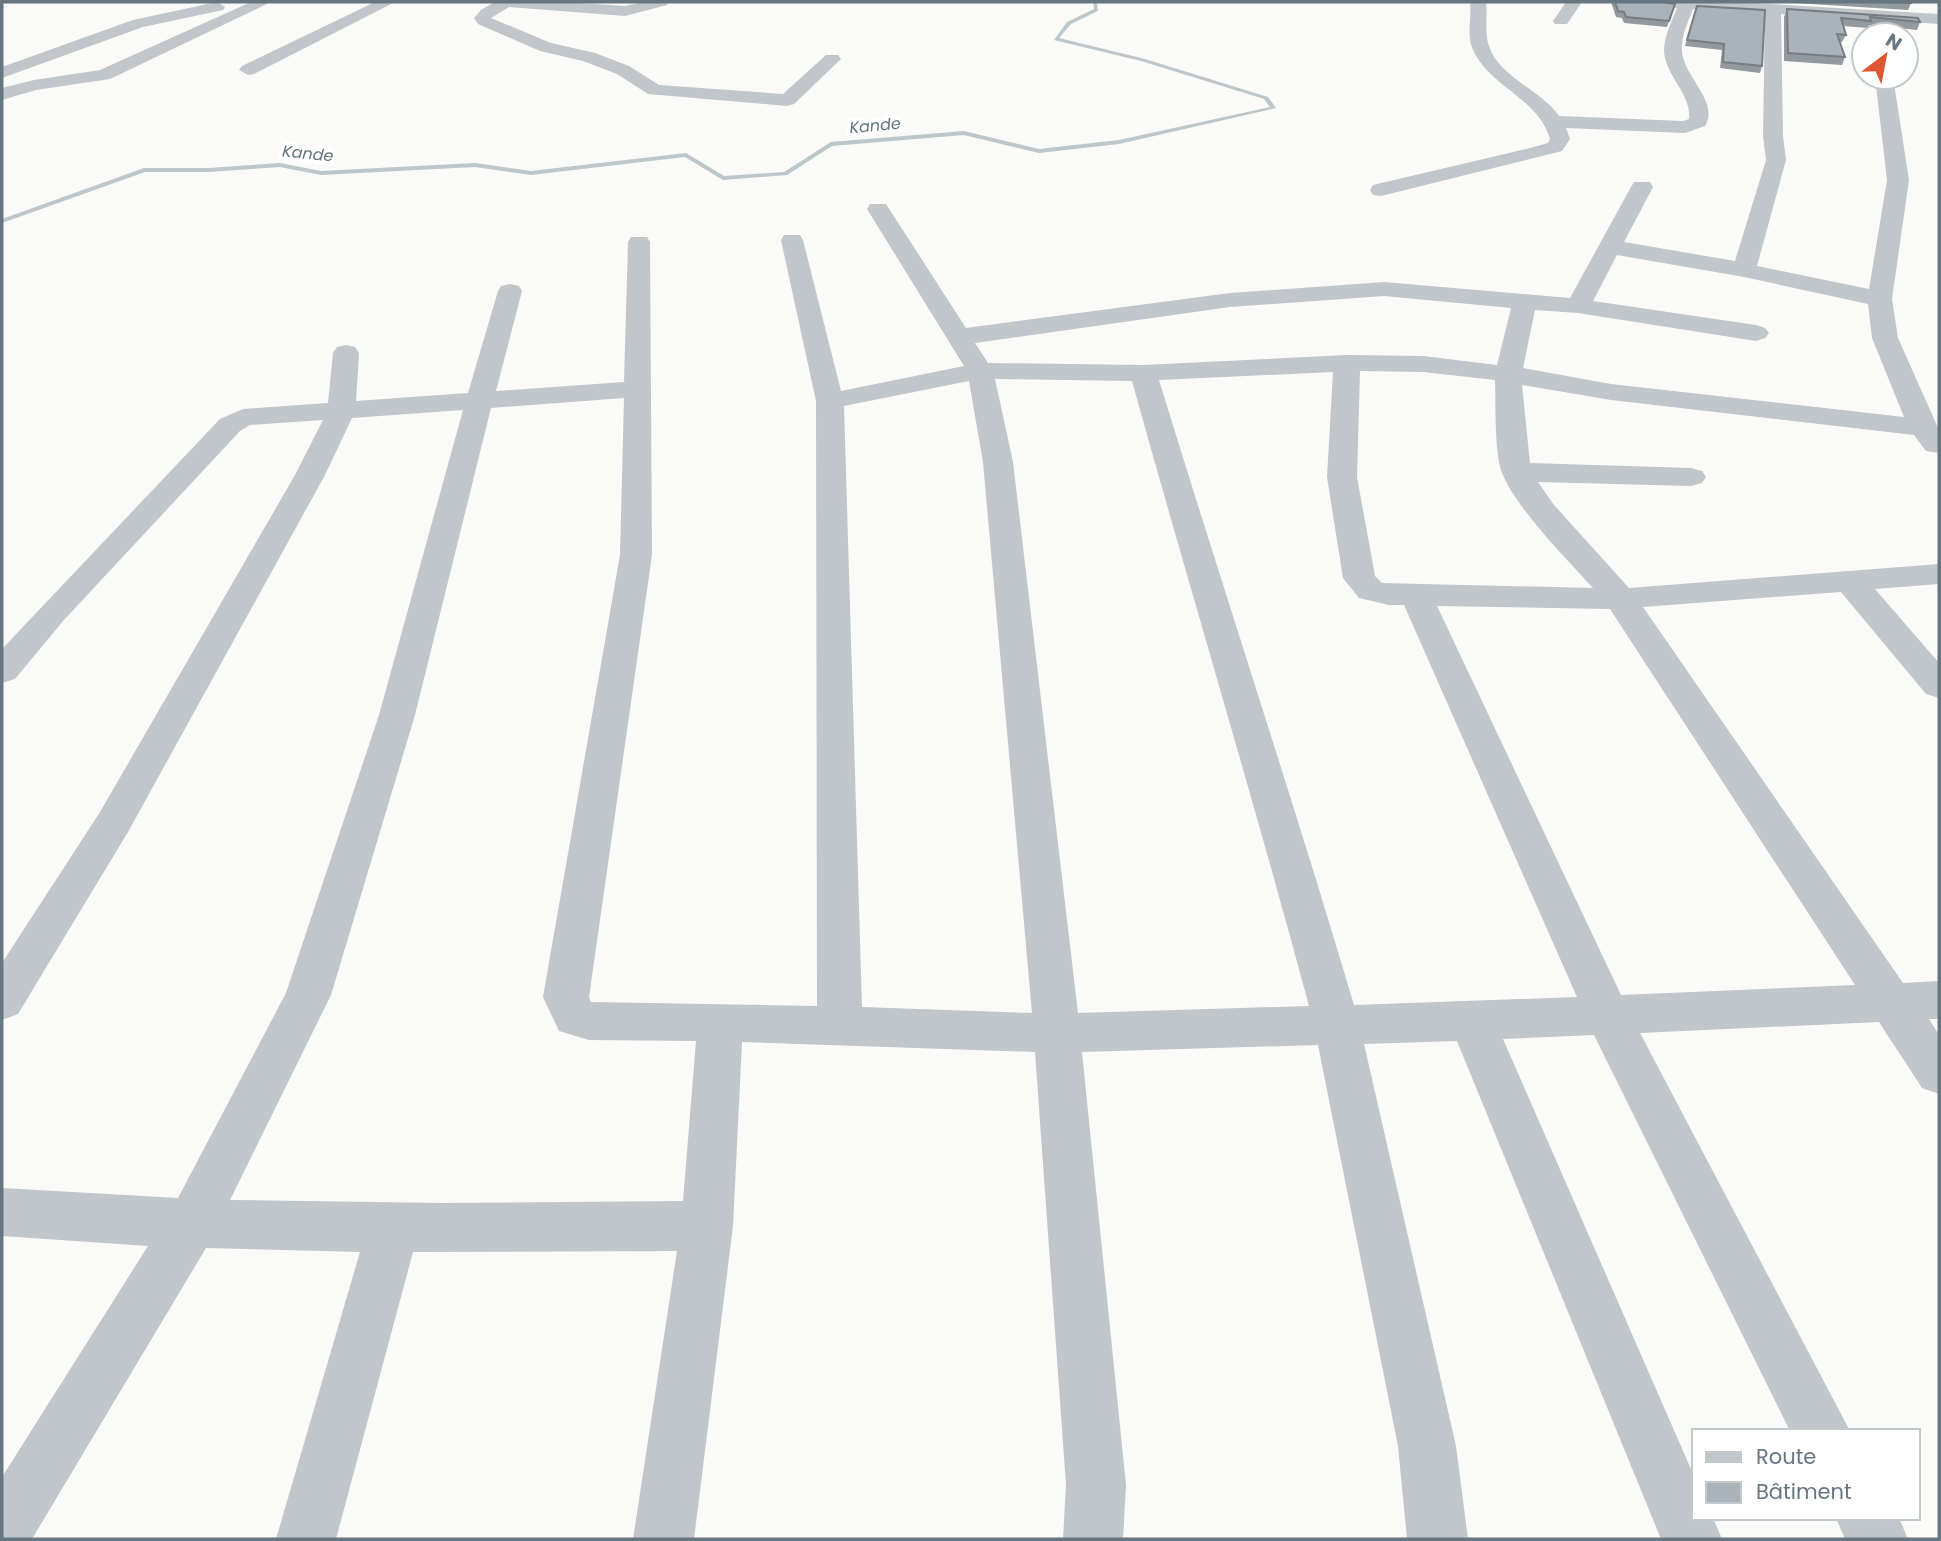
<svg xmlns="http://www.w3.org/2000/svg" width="1941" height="1541" font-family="Poppins,sans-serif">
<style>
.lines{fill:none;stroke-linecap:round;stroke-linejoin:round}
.stream{fill:#bbc7cb;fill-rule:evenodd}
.street{fill:#c1c6ca;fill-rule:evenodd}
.wall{fill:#929a9f}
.building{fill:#aab3b9;stroke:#777d82;stroke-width:2}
.labels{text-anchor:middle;stroke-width:7;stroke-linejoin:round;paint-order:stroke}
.far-water-label{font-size:16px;font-style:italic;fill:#60757c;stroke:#fff}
</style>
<rect width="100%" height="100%" fill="#fafaf8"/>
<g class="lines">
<polygon class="stream" points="1093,2 1097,2 1098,11 1071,24 1059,38 1145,59 1268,97 1276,108 1119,144 1039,153 964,135 832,146 787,175 723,180 685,157 531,175 475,167 321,175 280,167 209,172 145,172 2,223 2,219 144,168 209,168 280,163 321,171 475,163 531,171 686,153 724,176 784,172 831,142 964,131 1039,149 1119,140 1270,107 1264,99 1141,61 1054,40 1067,22 1094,9"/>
<g class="street">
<polygon points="217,2 225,7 223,10 143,27 2,78 2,67 133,20"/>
<polygon points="251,2 271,2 110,79 36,90 2,100 2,88 34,80 100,70"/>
<polygon points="375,2 395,2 254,74 248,75 239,70 242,66"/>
<polygon points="495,2 565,2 625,6 643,2 669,2 667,5 625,16 509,7 491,18 551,43 595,53 629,66 659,85 783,94 826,55 838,55 841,59 794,104 787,106 648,94 617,74 583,61 540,51 478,24 474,18 481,10"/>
<path d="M 1470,2 L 1486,2 C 1488,17 1484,32 1489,46 C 1499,77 1541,90 1559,116 L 1683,121 L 1689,119 C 1692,94 1665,76 1664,51 C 1664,36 1672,21 1677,8 L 1658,5 L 1656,2 L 1738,2 L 1939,14 L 1939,24 L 1781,14 L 1783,136 L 1786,160 L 1757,266 L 1869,289 L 1887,180 L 1875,77 L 1893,77 L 1909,180 L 1892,299 L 1898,338 L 1939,430 L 1939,453 L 1926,451 L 1914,435 L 1611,400 L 1522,385 L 1530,463 L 1691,468 L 1702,471 L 1706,477 L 1702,483 L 1691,486 L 1538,482 L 1554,505 L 1629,588 L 1939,564 L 1939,584 L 1875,589 L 1939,663 L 1939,698 L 1926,694 L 1841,592 L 1643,607 L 1903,983 L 1939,981 L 1939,1019 L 1929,1019 L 1939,1035 L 1939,1094 L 1922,1088 L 1879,1022 L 1640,1033 L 1850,1431 L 1790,1431 L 1594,1035 L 1503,1039 L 1694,1476 L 1694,1518 L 1713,1518 L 1722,1539 L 1661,1539 L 1457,1041 L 1364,1044 L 1456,1446 L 1468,1539 L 1407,1539 L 1398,1446 L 1318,1045 L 1082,1052 L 1126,1485 L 1123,1539 L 1063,1539 L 1066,1485 L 1035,1052 L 742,1042 L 733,1226 L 694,1539 L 633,1539 L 677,1251 L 413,1252 L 336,1539 L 276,1539 L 360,1252 L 206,1248 L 32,1539 L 2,1539 L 2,1477 L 148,1246 L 2,1236 L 2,1188 L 178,1198 L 286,993 L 379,715 L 463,410 L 352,418 L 325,475 L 128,832 L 18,1014 L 2,1020 L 2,963 L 100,812 L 295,475 L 323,420 L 250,425 L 240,431 L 63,621 L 15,679 L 2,683 L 2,649 L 220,419 L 243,409 L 328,403 L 333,353 L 337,347 L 346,345 L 355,347 L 359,353 L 356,401 L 468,393 L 498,291 L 501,286 L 510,284 L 519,286 L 522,291 L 496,391 L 624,382 L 628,242 L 631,237 L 647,237 L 650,242 L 652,555 L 589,997 L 591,1002 L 817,1006 L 816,401 L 781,240 L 784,235 L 800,235 L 803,240 L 841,391 L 964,366 L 867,209 L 870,204 L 886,204 L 966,328 L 1230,293 L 1384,282 L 1570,298 L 1631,187 L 1634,182 L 1650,182 L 1653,187 L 1624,242 L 1735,261 L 1766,160 L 1763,136 L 1765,13 L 1693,9 C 1688,22 1681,36 1682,51 C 1683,76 1720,102 1705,126 L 1685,133 L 1566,128 L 1570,139 L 1562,151 L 1381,196 L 1373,195 L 1370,190 L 1373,185 L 1530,148 L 1548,143 L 1550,139 C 1538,98 1491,88 1473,50 C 1466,36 1472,17 1470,2 ZM 1617,255 L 1744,277 L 1868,304 L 1872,338 L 1904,417 L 1611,384 L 1523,368 L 1535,310 L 1578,313 L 1756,341 L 1765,338 L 1769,333 L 1765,328 L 1756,325 L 1593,301 ZM 1384,296 L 1511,308 L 1497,365 L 1423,356 L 1347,355 L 1143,365 L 988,363 L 975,343 L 1230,307 ZM 1360,371 L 1423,372 L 1495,380 C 1496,405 1494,450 1502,473 C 1517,509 1566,558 1593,588 L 1382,583 L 1375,576 L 1357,477 ZM 1333,372 L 1327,477 L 1343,578 L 1359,598 L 1389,605 L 1404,605 L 1577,997 L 1354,1005 C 1292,796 1223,589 1159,380 ZM 995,379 L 1132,381 C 1190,590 1253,797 1309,1006 L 1078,1013 L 1013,462 ZM 969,381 L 983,462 L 1032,1013 L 862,1007 L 844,406 ZM 624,398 L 620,555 L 543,997 L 559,1031 L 589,1040 L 696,1041 L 683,1201 L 442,1203 L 230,1200 L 331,995 L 415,715 L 491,408 ZM 1437,606 L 1610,609 L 1855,985 L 1621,995 Z"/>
<polygon points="1566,2 1582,2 1567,24 1555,24 1553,21"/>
<polygon points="1836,1518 1899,1518 1908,1539 1845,1539"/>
</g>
</g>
<g class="wall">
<polygon points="1611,2 1661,2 1675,4 1667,27 1624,23 1622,18 1616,17"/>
<polygon points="1778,2 1911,2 1911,3 1908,10"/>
<polygon points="1697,6 1762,66 1760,73 1720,68 1722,50 1685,46"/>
<polygon points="1787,9 1920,22 1917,30 1869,25 1868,28 1843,26 1846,35 1842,42 1840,42 1845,57 1842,65 1784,61 1784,17"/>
</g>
<g class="building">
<polygon points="1615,2 1661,2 1675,4 1669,21 1626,17 1624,12 1618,11"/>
<polygon points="1882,2 1911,2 1911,3"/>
<polygon points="1697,6 1765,10 1762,66 1723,62 1724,44 1687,40"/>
<polygon points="1787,9 1918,18 1920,22 1870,17 1871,21 1841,18 1846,35 1837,34 1845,57 1788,53"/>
</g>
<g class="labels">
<g class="far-water-label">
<text transform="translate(875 125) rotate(-5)" y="6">Kande</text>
<text transform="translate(308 153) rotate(6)" y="6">Kande</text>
</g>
</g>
<rect width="1941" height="1541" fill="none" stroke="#667782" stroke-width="7"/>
<rect x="1692" y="1429" width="228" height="91" fill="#ffffff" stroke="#c2c9cd" stroke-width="2"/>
<rect x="1706" y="1452" width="35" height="10" fill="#c1c6ca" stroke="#c2c9cd" stroke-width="2"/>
<text x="1756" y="1464" font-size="21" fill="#667782">Route</text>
<rect x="1706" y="1482" width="35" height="21" fill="#aab3b9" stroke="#c2c9cd" stroke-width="2"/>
<text x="1756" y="1499" font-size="21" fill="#667782">Bâtiment</text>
<g transform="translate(1885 56) rotate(32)"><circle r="33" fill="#ffffff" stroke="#c2c9cd" stroke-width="2"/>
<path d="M0-5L12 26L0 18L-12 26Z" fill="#de5634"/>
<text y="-10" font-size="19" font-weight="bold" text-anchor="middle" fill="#667782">N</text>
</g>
</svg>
